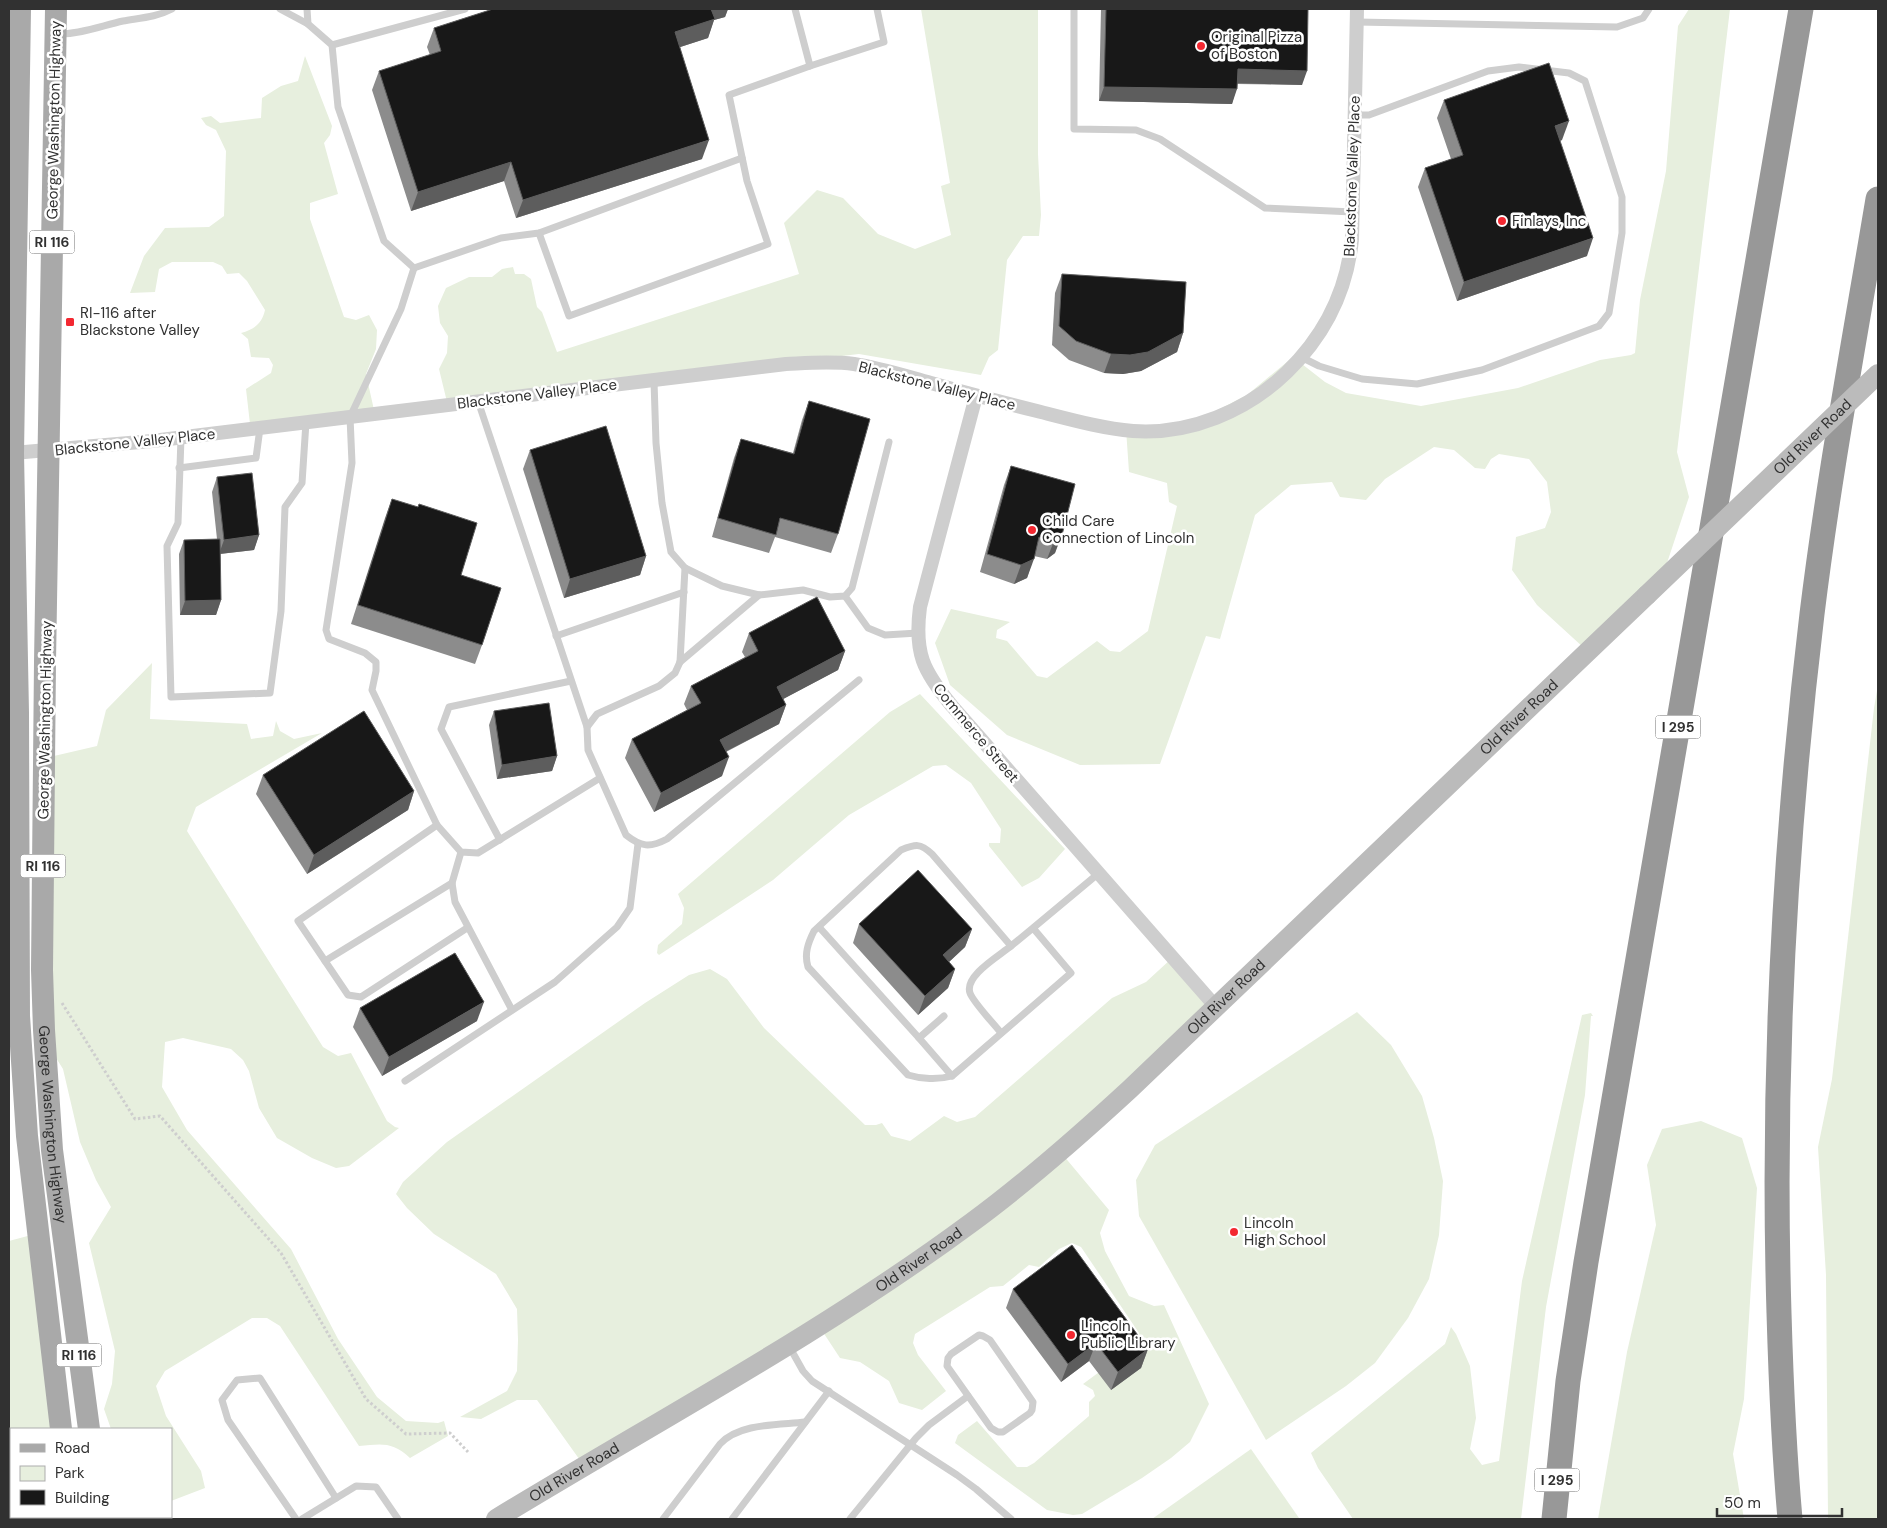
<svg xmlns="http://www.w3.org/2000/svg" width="1887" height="1528" font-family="'DM Sans',sans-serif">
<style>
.green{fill:#e7efde}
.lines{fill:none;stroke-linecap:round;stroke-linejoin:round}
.path{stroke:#cecece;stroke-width:3;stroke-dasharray:2.5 2.5;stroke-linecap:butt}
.lane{stroke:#cecece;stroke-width:7}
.street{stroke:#cecece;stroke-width:14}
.secondary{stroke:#bbb;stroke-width:20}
.primary{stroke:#a9a9a9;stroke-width:22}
.highway{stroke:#989898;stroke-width:25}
.secondary-bridge{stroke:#bbb;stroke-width:20}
.wall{fill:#8c8c8c}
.shaded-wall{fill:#5d5d5d}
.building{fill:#181818;stroke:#5d5d5d}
.poi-dot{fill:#f32831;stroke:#fff;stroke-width:2}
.labels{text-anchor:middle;stroke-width:5;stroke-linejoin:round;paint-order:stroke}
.shield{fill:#fff;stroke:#6f6f6f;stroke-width:1}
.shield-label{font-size:14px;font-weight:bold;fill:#313131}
.poi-label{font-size:15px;fill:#313131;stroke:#fff;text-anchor:start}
.street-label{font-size:15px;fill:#313131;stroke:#fff}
</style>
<rect width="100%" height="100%" fill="#fff"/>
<g class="green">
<polygon points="921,9 1038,9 1038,154 1041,215 1039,236 1023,236 1007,260 998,350 989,357 981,375 859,354 447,402 439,369 447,353 448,336 440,323 438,306 446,288 469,277 492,277 502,269 513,267 515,274 524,274 531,279 537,307 542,312 557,352 799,274 784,223 817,190 843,198 878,234 915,249 951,235 941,186 950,183"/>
<polygon points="1689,9 1730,9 1677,452 1689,497 1666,566 1584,648 1537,605 1512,570 1516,537 1545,528 1551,512 1547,482 1529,459 1499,454 1491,459 1485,469 1475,468 1454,450 1434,447 1385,479 1366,500 1340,497 1332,482 1291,485 1255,515 1220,639 1206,636 1160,764 1080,765 1007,735 950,685 935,643 951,609 1010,622 997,630 996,638 1007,641 1037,676 1047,678 1097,641 1110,651 1120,652 1148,631 1177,506 1169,502 1167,483 1129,472 1126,429 1198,420 1247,395 1293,357 1325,382 1346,393 1421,406 1518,388 1600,360 1631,355 1635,353 1640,300 1666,171 1678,26"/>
<path d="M 305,56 L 332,126 L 330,135 L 324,143 L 338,194 L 310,203 L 310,219 L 344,317 L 356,320 L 369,315 L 377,330 L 376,349 L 366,374 L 374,410 L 250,424 L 246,389 L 271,373 L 273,365 L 269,358 L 251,357 L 248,339 L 241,333 C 254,329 262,324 265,310 L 247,281 L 239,273 L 227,274 L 222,266 L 213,262 L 172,262 L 159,269 L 155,292 L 130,293 L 144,256 L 165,228 L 209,227 L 224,216 L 226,151 L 216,130 L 206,125 L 201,118 L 211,116 L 220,123 L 261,118 L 262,98 L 281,86 L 298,81 Z"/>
<path d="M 152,663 L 150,719 L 247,724 L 251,739 L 273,736 L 276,721 L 280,731 L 294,739 L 322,733 L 196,807 L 187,831 L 323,1047 L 338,1056 L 351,1053 L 387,1121 L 395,1127 L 399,1128 L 349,1166 L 336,1168 L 312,1158 L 277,1138 L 259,1108 L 249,1071 L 243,1060 L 231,1049 L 183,1038 L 165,1042 L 162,1087 L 187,1130 L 291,1249 L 338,1339 L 377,1397 L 406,1421 L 438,1423 L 444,1421 L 448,1436 L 410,1458 C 392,1441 381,1444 359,1446 L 280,1326 L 267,1318 L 252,1318 L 165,1371 L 156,1386 L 166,1416 L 201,1471 L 205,1488 L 171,1501 L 171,1429 L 111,1429 L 104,1409 L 112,1384 L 115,1351 L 89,1243 L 111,1207 L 96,1180 L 80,1142 L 63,1069 L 41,1034 L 41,759 L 97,746 L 106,710 Z"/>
<polygon points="1878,685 1878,1519 1828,1519 1826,1275 1818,1147 1832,1079 1874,708"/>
<polygon points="920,694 1065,849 1039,878 1022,887 989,846 989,843 1000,843 1001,829 971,783 946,765 933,766 849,815 773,880 659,955 657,953 658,945 682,924 684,908 678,894 890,712"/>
<polygon points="1171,959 1213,1001 1058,1149 1109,1210 1100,1233 1105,1251 1129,1296 1154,1306 1164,1305 1209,1404 1190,1442 1171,1458 1142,1478 1082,1514 1073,1515 1047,1510 955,1443 958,1435 977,1421 1017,1467 1027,1467 1034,1463 1089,1416 1089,1402 1095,1396 1093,1390 1083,1384 1137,1344 1139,1333 1081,1247 1072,1243 1059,1249 1039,1267 1029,1265 1003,1286 990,1287 915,1334 913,1343 918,1355 946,1391 922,1410 899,1403 889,1381 860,1362 840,1358 817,1323 582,1463 537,1400 517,1400 481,1419 460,1417 507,1391 517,1371 518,1340 517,1309 496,1274 434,1234 407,1208 396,1194 403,1182 447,1142 645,1003 689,975 710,969 727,979 764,1028 865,1125 876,1125 882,1123 891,1136 910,1141 944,1116 957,1122 975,1117 1112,998 1146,982"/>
<polygon points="1357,1012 1391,1045 1422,1096 1434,1138 1443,1181 1439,1235 1429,1279 1408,1318 1375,1363 1346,1386 1266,1440 1139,1216 1136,1180 1155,1145"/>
<polygon points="1591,1013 1593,1016 1591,1016 1585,1095 1546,1307 1521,1519 1353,1519 1318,1468 1311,1453 1445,1344 1451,1327 1456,1334 1470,1366 1476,1418 1470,1449 1482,1465 1499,1461 1522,1281 1582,1015"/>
<polygon points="1701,1121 1742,1138 1757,1188 1744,1399 1733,1454 1744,1519 1598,1519 1627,1352 1656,1225 1647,1165 1662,1129"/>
<polygon points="35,1234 59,1429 11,1429 11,1517 70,1517 71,1519 9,1519 9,1241"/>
<polygon points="1251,1449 1299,1518 1297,1519 1152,1519"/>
</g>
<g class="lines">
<polyline class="path" points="62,1003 135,1119 160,1116 281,1253 366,1399 406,1434 450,1433 468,1452"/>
<g class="lane">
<polyline points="280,9 308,24"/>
<polyline points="307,9 308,24 332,45 338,107 384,241 414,268"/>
<polyline points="795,9 810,66 884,42 877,9"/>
<polyline points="1074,9 1074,129 1136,130 1160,139 1265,208 1353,212"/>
<polyline points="1357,22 1617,27 1643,18 1649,9"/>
<path d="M 59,34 C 81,34 101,26 123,21 C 140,18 157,17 172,9"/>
<polyline points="332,45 465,9"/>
<polyline points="539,233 569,316 768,244 747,181 729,95 810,66"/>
<polyline points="414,268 401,309 350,417 352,463 326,630 329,639 365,653 376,662 376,671 372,690 437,825 461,852 478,853 600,778"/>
<polyline points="414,268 501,238 539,233 742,158"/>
<polyline points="1301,357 1319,366 1362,379 1417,384 1482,370 1599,326 1609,313 1622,233 1622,197 1585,81 1569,73 1519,67 1488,71 1369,115 1355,115"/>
<polyline points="654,381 656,443 662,503 671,552 685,568 722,586 759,595 803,590 830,597 845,596 852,588 889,442"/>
<polyline points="478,401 587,727"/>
<polyline points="181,438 178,523 167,546 171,697 270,693 281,611 285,507 302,483 306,422"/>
<polyline points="179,468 256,458 260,428"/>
<path d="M 685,568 L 680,662 L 675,673 L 659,686 L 597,714 L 587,727 L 588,750 L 626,835 C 641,847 650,848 667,839 L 859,680"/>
<polyline points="845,596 868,628 885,635 918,633"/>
<polyline points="556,636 684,592"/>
<polyline points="680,662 759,595"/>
<polyline points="437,825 298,921 348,995 361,997 467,928"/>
<polyline points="500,840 441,729 449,707 571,681"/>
<polyline points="461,852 452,883 455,902 512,1010"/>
<polyline points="819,927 919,1038"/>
<path d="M 1033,928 L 1011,946 L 932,854 C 920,843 916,844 901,850 L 814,931 C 808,943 804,954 808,967 L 908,1075 C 921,1079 938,1080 952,1076 L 1071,973 L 1033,928 L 1099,873"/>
<polyline points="325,961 452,883"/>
<polyline points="944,1016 919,1038 952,1076"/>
<path d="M 1001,1033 C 995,1025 973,1002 970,993 C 964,976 999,956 1011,946"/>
<polyline points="405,1081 555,982 617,927 630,908 638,844"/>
<polygon points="979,1335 983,1336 990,1340 1033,1402 1032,1410 1030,1413 1003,1432 998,1432 991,1428 947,1366 948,1358 951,1354"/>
<polyline points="789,1346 803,1371 812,1381 957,1475 976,1489 1011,1519"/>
<polyline points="296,1519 228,1420 222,1400 237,1380 260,1378 336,1498"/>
<polyline points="302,1519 356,1486 376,1487 398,1519"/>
<path d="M 663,1519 L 720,1444 C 739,1423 779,1425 805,1422"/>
<polyline points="732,1519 829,1391"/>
<polyline points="850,1519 916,1438 929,1425 968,1396"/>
</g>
<g class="street">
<path d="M 976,396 L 920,607 C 914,653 923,671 952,706 L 1216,1007"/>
<path d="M 13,453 L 152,441 L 786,364 C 808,363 831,361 854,364 C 880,368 905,376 931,383 C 966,393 1001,402 1037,411 C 1069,419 1100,428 1133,431 C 1190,435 1247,411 1287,372 C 1325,335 1347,290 1352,239 L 1357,9"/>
</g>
<path class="secondary" id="s1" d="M 496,1519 C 655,1422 821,1334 971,1223 C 1027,1182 1079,1136 1130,1089 L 1647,595"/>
<g class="primary">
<polyline points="20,9 13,453 18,713 19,1016 27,1136 61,1429"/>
<path id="s2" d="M 56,9 L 45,662 L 42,970 L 44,1030 L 52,1150 L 89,1429"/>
<polyline points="71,1517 71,1519"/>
<polyline points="101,1517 101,1519"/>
</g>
<g class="highway">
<polyline points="1554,1519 1568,1381 1586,1262 1801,9"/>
<path d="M 1790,1519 C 1784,1451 1781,1382 1779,1313 C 1772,1079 1784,846 1812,614 C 1829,475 1855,337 1878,199"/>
</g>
<path class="secondary-bridge" id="s3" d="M 1647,595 L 1878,374"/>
</g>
<g class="wall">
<polygon points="493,9 728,9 725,17 714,20 708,38 680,47 702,159 516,218 504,181 411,211 372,90 379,71 430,55 427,47 434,28"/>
<polygon points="1101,9 1308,9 1302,85 1237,84 1232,104 1099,101"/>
<polygon points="1444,100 1562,140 1560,141 1587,256 1457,301 1418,187 1425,168 1451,159 1437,118"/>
<polygon points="1062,274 1183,333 1177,352 1141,371 1123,374 1104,373 1069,360 1052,345 1055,293"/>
<polygon points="809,401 838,534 831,553 775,537 769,553 712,537 734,458 741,439 793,453 802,420"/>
<polygon points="530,450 646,556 640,575 564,598 523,469"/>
<polygon points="1011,466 1075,484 1055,553 1047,559 1034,556 1027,578 1014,584 980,572 1004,485"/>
<polygon points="217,477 259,535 254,550 220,554 221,600 216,615 180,615 179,554 184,540 217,539 212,492"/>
<polygon points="392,499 461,575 482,645 475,664 351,624 385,518"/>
<polygon points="749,633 845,651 838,670 783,699 786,705 779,724 726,752 722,776 654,812 625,758 632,739 687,710 684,704 691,686 745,657 742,652"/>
<polygon points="494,711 557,756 552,771 497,779 489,725"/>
<polygon points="263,775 414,791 408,810 307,874 256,794"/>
<polygon points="859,924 972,929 965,947 949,962 955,969 948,988 918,1015 853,943"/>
<polygon points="360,1008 477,1021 382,1076 353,1027"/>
<polygon points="1013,1289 1148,1349 1141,1368 1111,1390 1089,1361 1061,1382 1006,1308"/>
</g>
<g class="shaded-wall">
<polygon points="709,9 728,9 725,17 714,20 708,38 668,51 675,32"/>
<polygon points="1471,9 1610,9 1609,10"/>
<polygon points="1238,69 1307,71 1302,85 1233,83"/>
<polygon points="1104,87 1237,89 1232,104 1099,101"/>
<polygon points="1569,121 1562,140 1548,145 1555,126"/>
<polygon points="709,140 702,159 516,218 523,200"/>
<polygon points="511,162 504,181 411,211 418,192"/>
<polygon points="1593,238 1587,256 1457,301 1464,282"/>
<polygon points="1183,333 1177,352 1141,371 1123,374 1104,373 1111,354"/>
<polygon points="259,535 254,550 219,554 224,540"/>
<polygon points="1062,535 1055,553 1047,559 1054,541"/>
<polygon points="646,556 640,575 564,598 570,579"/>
<polygon points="1034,559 1027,578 1014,584 1021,565"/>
<polygon points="221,600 216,615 180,615 185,601"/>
<polygon points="845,651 838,670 770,706 777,687"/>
<polygon points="786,705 779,724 713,758 720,740"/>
<polygon points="557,756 552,771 497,779 502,765"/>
<polygon points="729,757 722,776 654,812 661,793"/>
<polygon points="414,791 408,810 307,874 314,855"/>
<polygon points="972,929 965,947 936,974 943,955"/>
<polygon points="955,969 948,988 918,1015 925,996"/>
<polygon points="484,1002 477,1021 382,1076 389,1057"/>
<polygon points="1096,1343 1089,1361 1061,1382 1068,1364"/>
<polygon points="1148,1349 1141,1368 1111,1390 1118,1372"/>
</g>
<g class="building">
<polygon points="493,9 711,9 715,19 675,32 709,140 523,200 511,162 418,192 379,71 441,51 434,28"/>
<polygon points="1106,9 1308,9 1307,71 1238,69 1237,89 1104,87"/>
<polygon points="1549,63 1569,121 1555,126 1593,238 1464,282 1425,168 1463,155 1444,100"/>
<polygon points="1062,274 1186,282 1183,333 1148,352 1130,355 1111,354 1076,341 1059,326"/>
<polygon points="809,401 870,419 838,534 780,518 776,535 718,518 741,439 794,454"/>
<polygon points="606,426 646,556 570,579 530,450"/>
<polygon points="1011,466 1075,484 1062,535 1054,541 1039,537 1034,559 1021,565 987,554"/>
<polygon points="252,473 259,535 224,540 217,477"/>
<polygon points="392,499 418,507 419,504 477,523 461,575 501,588 482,645 358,605"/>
<polygon points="220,539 221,600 185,601 184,540"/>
<polygon points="817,597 845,651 777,687 786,705 720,740 729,757 661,793 632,739 701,703 691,686 758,651 749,633"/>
<polygon points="549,703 557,756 502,765 494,711"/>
<polygon points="364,711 414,791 314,855 263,775"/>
<polygon points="918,870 972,929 943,955 955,969 925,996 859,924"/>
<polygon points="455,953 484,1002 389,1057 360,1008"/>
<polygon points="1072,1245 1148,1349 1118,1372 1096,1343 1068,1364 1013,1289"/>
</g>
<g class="poi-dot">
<circle cx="1201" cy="46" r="5"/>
<circle cx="1502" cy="221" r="5"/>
<rect x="65" y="317" width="10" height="10" rx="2.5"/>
<circle cx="1032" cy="530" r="5"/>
<circle cx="1234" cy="1232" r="5"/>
<circle cx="1071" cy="1335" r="5"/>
</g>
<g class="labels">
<g class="shield">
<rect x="29.5" y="230.5" width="45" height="23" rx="4"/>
<rect x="1655.5" y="715.5" width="45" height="23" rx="4"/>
<rect x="20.5" y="854.5" width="45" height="23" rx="4"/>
<rect x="56.5" y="1343.5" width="45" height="23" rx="4"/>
<rect x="1534.5" y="1468.5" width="45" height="23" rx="4"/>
</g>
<g class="shield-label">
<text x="52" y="247">RI 116</text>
<text x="1678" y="732">I 295</text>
<text x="43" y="871">RI 116</text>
<text x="79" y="1360">RI 116</text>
<text x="1557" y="1485">I 295</text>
</g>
<g class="poi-label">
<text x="1211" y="42">Original Pizza<tspan x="1211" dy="17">of Boston</tspan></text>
<text x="1512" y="226">Finlays, Inc</text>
<text x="80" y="318">RI-116 after<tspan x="80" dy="17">Blackstone Valley</tspan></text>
<text x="1042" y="526">Child Care<tspan x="1042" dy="17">Connection of Lincoln</tspan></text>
<text x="1244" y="1228">Lincoln<tspan x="1244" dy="17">High School</tspan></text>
<text x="1081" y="1331">Lincoln<tspan x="1081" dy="17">Public Library</tspan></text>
</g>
<g class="street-label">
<text transform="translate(54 120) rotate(-89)" y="5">George Washington Highway</text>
<text transform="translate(1352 176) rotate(-88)" y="5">Blackstone Valley Place</text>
<text transform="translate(937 386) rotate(14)" y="5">Blackstone Valley Place</text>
<text transform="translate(537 394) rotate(-7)" y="5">Blackstone Valley Place</text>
<text dy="5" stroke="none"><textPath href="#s3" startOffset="229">Old River Road</textPath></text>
<text transform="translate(135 442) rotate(-6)" y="5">Blackstone Valley Place</text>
<text dy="5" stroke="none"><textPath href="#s1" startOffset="1306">Old River Road</textPath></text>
<text transform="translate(45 720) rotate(-89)" y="5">George Washington Highway</text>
<text transform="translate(976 733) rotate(50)" y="5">Commerce Street</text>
<text dy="5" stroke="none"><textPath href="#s1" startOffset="901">Old River Road</textPath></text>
<text dy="5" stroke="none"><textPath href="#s2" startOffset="1116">George Washington Highway</textPath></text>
<text dy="5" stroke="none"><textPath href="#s1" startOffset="496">Old River Road</textPath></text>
<text dy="5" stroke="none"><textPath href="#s1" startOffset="91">Old River Road</textPath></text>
</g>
</g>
<rect width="1887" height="1528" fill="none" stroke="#313131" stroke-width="20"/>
<rect x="10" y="1428" width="162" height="90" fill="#ffffff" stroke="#adadad"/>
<rect x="20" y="1444" width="25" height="8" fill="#a9a9a9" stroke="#adadad"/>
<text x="55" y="1453" font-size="15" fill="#313131">Road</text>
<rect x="20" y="1466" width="25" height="15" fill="#e7efde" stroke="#adadad"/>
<text x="55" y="1478" font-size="15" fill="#313131">Park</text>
<rect x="20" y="1490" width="25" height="15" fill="#181818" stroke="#adadad"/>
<text x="55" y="1503" font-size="15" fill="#313131">Building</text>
<path d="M1717 1508v8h125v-8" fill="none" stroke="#313131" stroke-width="2.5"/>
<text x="1724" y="1508" font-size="15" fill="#313131" stroke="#ffffff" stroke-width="4" paint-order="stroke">50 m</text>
</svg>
